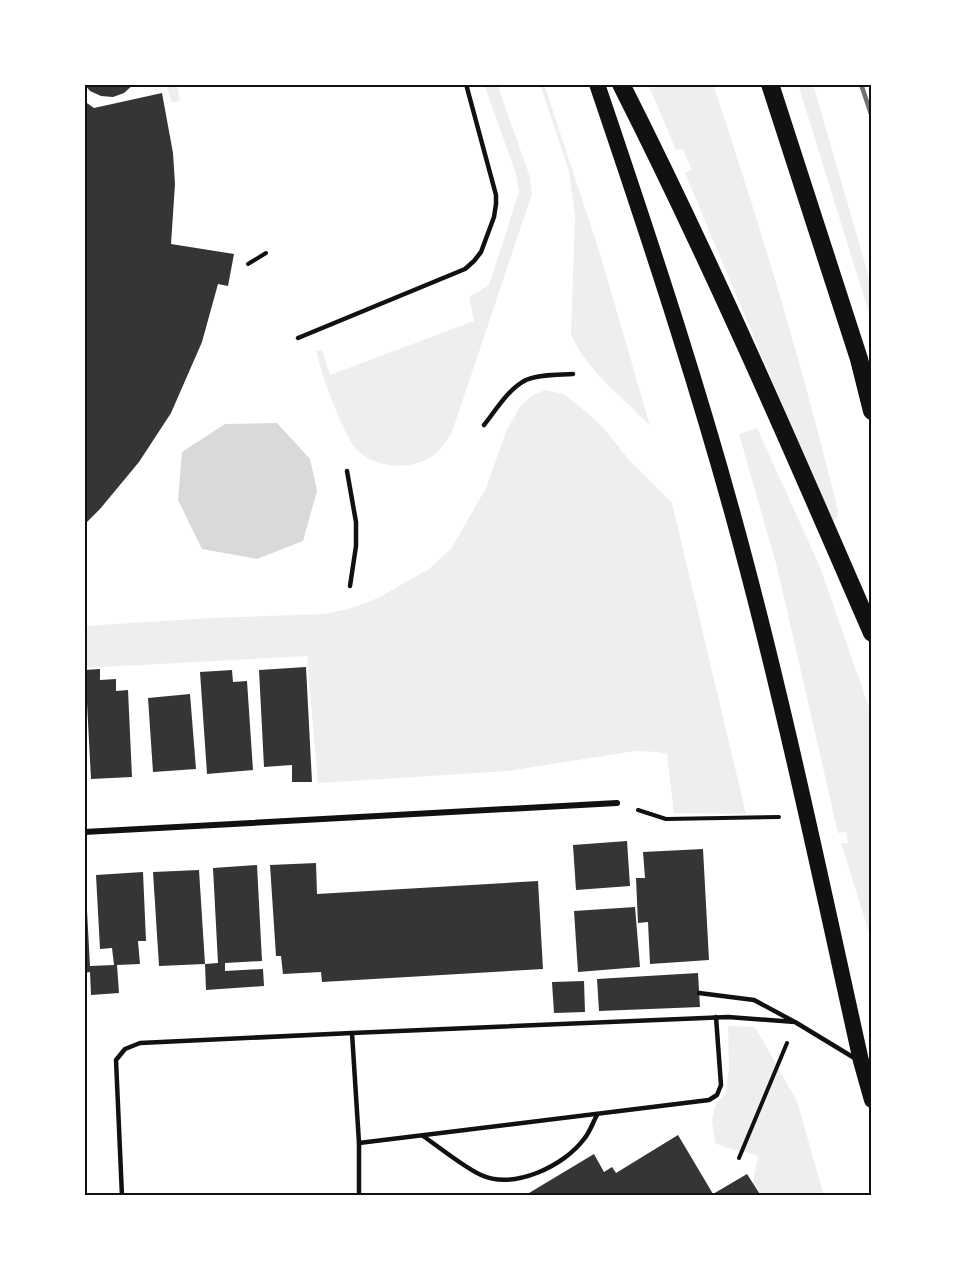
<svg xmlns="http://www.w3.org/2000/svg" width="956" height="1280" font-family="'Archivo Narrow',sans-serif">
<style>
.green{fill:#eee}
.water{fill:#d9d9d9}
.building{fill:#353535}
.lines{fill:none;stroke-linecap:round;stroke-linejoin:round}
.path{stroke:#111;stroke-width:4}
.service{stroke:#111;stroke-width:4.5}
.minor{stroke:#111;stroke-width:6}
.trunk{stroke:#111;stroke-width:16}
.motorway{stroke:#111;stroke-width:18}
.rail{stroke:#707070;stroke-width:4.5}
.neatline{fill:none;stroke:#111;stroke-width:2}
</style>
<rect width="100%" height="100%" fill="#fff"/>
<g class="green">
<polygon points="166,84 177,84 180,100 172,103"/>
<path d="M 484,84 L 497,84 L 530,177 L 532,194 L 452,432 C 446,441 441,451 431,457 C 410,470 376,469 357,450 C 345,438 318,368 317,351 L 322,350 L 330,375 L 474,321 L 469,297 L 489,285 L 519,192 L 516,174 Z"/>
<path d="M 540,84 L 544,84 L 601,257 L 650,426 C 624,398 585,369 571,334 L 575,216 L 569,171 Z"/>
<path d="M 648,84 L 713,84 C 760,225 803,367 838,511 L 836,519 L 832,522 L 828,520 L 784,409 L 685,173 L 692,170 L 683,149 L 676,150 Z"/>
<polygon points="798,84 813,84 872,288 872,323"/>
<polygon points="545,390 563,394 578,405 603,427 629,460 672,503 746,814 674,813 667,754 659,752 635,751 508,771 318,783 307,656 84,668 84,626 212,618 324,614 349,609 378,598 429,569 451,549 486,488 506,432 519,408 530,397"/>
<polygon points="757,428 820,567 872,716 872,942 841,843 848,843 846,832 838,833 777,567 739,434"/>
<path d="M 728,1026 L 755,1027 L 797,1101 L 824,1196 L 761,1196 L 753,1183 L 758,1156 C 743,1150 728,1150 715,1143 L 712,1120 L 715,1106 L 726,1093 L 729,1066 Z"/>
</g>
<polygon class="water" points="277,423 310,459 317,491 303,541 257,559 202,549 178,500 182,452 225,424"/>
<g class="building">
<polygon points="84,84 134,84 124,93 113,97 101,96 90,91"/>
<polygon points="162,93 173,153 175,184 171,244 234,254 228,286 218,284 202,342 171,413 139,462 100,509 84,525 84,101 94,108"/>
<polygon points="306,667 312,782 292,782 292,765 264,767 259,670"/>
<polygon points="100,669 100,680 116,679 116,691 128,690 132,777 91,779 87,703 84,703 84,670"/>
<polygon points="232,670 233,682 247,681 253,770 207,774 200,672"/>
<polygon points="190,694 196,769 153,772 148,698"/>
<polygon points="627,841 630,886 576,890 573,845"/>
<polygon points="703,849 709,960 650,964 648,922 638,923 636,878 645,878 643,852"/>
<polygon points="316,863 317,894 538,881 543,969 322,982 321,972 283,974 281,956 276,956 270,865"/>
<polygon points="257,865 262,961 225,963 225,971 263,969 264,986 206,990 205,964 218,963 213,868"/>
<polygon points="199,870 205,964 159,966 153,872"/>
<polygon points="143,872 146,941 138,941 140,964 117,965 119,993 91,995 90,972 84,973 84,892 86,892 90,966 114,965 112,948 100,949 96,875"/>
<polygon points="635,907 640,967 578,972 574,911"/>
<polygon points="698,973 700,1007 599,1011 597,979"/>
<polygon points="584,981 585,1012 554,1013 552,982"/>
<polygon points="678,1135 713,1194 747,1174 761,1196 524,1196 594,1154 604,1172 612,1167 616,1173"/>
</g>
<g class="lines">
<g class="path">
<polyline points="248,264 266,253"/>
<polyline points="638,810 666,819 779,817"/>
<polyline points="739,1158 787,1043"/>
</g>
<g class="service">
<polyline points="298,338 465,269 474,261 481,252 494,217 496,204 496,195 466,84"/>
<path d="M 484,425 C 496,410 508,389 526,380 C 540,374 558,375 573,374"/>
<polyline points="347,471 356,522 356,546 350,586"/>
<polyline points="699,993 754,1000 793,1021"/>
<path d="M 423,1136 C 439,1147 465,1168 481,1175 C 514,1190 564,1166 584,1139 C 590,1132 593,1122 597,1115"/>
<polyline points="359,1143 709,1100 717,1095 721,1085 716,1017"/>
<polyline points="122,1196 116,1060 125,1049 140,1043 352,1033"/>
<polyline points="359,1196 359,1143 352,1033 728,1017 795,1022 856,1059"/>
</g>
<polyline class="minor" points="84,832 617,803"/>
<path class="trunk" d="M 597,84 C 652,246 706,409 749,575 C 791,736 825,899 861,1061 L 872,1100"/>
<g class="motorway">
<path d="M 621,84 C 712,264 792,448 872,633"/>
<polyline points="770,84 859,359 872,411"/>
</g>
<polyline class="rail" points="861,84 872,117"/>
</g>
<rect width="956" height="1280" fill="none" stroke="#ffffff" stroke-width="171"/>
<rect x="86" y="86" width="784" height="1108" class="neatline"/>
</svg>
